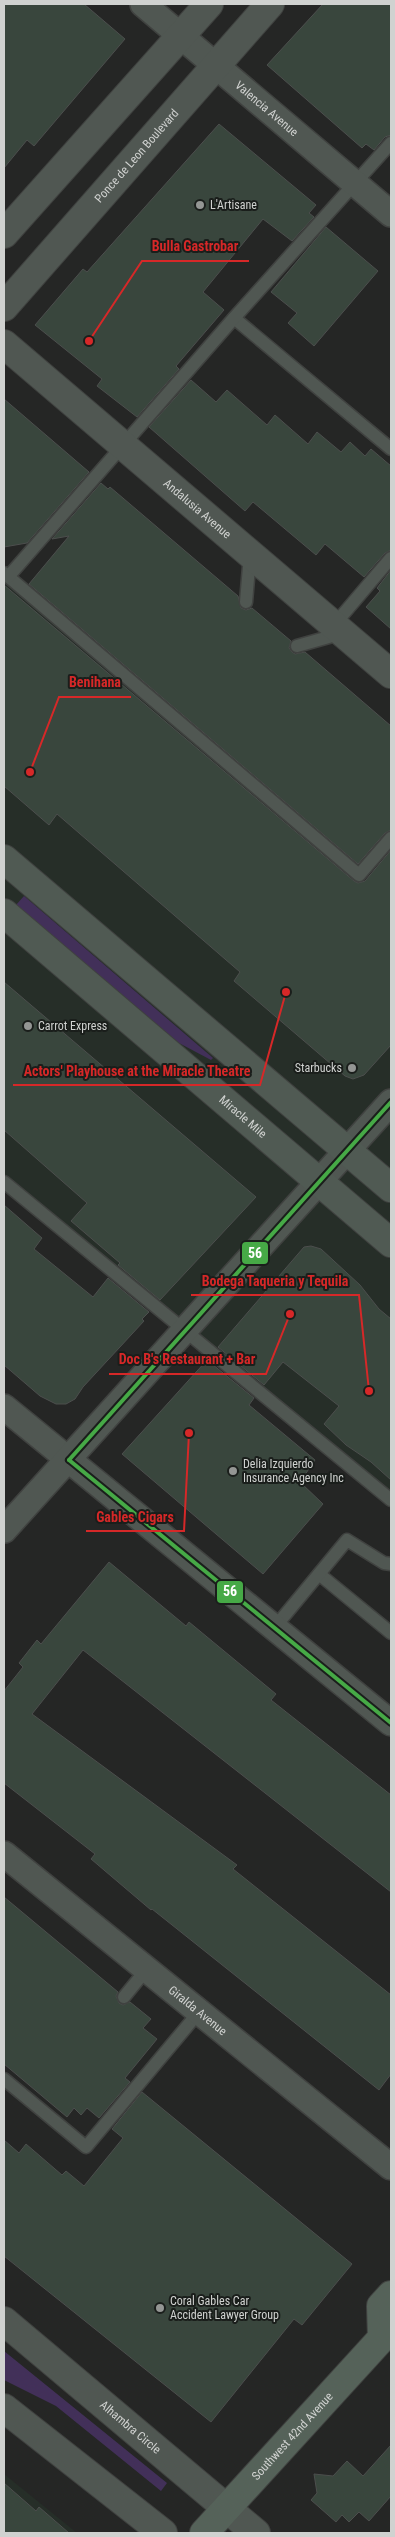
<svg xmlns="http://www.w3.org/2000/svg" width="395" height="2537" font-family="'Roboto Condensed',sans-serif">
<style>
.built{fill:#262e28}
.green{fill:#423059}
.building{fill:#39463d;stroke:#4c4e4d}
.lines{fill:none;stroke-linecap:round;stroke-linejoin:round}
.service-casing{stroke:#404240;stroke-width:15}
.minor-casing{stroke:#404240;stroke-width:28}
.tertiary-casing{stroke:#404240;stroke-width:30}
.secondary-casing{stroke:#404240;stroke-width:30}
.primary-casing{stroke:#404240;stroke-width:30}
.service{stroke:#505752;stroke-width:12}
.minor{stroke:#505752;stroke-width:25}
.tertiary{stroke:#505752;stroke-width:28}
.secondary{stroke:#505a53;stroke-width:28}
.primary{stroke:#556259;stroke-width:28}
.bus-1-casing{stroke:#1a1e1b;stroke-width:8}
.bus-1{stroke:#46a946;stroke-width:4}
.poi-dot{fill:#949694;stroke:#1a1e1b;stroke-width:2}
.labels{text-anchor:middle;stroke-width:4;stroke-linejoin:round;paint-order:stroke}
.street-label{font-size:12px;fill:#d0d2d0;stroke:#1a1e1b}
.poi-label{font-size:12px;fill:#d0d2d0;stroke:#1a1e1b;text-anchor:start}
.leader{fill:none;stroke:#d62828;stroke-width:2}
.callout-dot{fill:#d62828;stroke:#1a1e1b;stroke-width:2}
.callout-label{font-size:14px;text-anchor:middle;font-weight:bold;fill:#d62828;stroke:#1a1e1b;stroke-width:4;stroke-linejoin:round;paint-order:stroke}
.line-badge{stroke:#1a1e1b;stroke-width:2}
.badge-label{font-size:14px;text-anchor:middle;font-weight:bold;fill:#fff}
</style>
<rect width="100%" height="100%" fill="#252625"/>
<g class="built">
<polygon points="4,576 391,906 391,1501 4,1185"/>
<polygon points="4,2474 77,2533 4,2533"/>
</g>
<g class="green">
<polygon points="24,896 213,1058 211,1060 179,1043 16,905"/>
<polygon points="4,2351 167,2483 161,2491 56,2406 4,2380"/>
</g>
<g class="building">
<polygon points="4,4 84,4 125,39 34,146 27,140 4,168"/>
<polygon points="323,4 391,4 391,135 385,137 374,150 366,144 362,148 267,65"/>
<polygon points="219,124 316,205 309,213 314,217 292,241 263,219 203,292 224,310 176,366 179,369 137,417 97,386 102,379 35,325 83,269 87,272"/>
<polygon points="326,227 378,271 314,346 288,323 297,313 271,292"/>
<polygon points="191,380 216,402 227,390 267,425 275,415 308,444 317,432 341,452 350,442 365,456 371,449 391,466 391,550 385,553 364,577 325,544 316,555 253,502 245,511 149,427"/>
<polygon points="4,399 89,472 27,543 4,547"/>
<polygon points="101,483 108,489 110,487 238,596 241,608 246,610 252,608 291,641 289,648 292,652 295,654 305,652 391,726 391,830 385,833 358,864 29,584 69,536 52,539"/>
<polygon points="391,570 391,629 366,607 380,591 377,588"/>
<polygon points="4,585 354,881 358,883 365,881 391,850 391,1045 364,1075 353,1079 345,1076 234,981 240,972 57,814 49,825 4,786"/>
<polygon points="4,982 256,1197 160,1300 118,1265 120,1263 71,1221 87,1203 4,1130"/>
<polygon points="4,1205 42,1238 34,1249 93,1297 108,1278 149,1312 142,1319 144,1321 83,1387 75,1399 66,1404 56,1404 40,1396 4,1365"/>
<polygon points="311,1246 321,1249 360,1285 379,1309 391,1319 391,1480 371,1462 346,1445 324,1424 339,1406 283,1362 264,1385 218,1347 304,1247"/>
<polygon points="207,1360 254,1398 249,1405 315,1460 300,1482 323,1504 263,1574 122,1454"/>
<polygon points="109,1562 186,1626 189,1622 276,1694 271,1700 391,1795 391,1892 83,1650 32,1714 237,1865 233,1869 391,1995 391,2074 379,2090 152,1909 151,1910 91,1859 95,1854 4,1783 4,1691 23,1667 19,1663 37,1640 41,1644"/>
<polygon points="4,1897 118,1992 116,1996 119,2003 123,2005 130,2002 151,2019 143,2028 157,2039 125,2078 130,2082 99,2118 87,2108 81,2115 74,2108 67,2117 4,2064"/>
<polygon points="142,2092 352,2264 302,2325 294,2319 211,2422 4,2256 4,2140 19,2153 26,2144 62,2175 66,2171 84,2186 123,2138 112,2129"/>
<polygon points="391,2445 391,2496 369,2521 359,2512 349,2522 342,2515 336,2522 311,2500 317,2493 314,2474 333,2476 347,2461 363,2476"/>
<polygon points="4,2483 36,2511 39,2507 69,2533 4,2533"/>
</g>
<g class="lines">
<g class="service-casing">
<g id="service">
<polyline points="234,318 391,449"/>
<polyline points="4,573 359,875 391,838"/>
<polyline points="8,577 234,318 391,143"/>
<polyline points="246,602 250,555"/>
<polyline points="334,625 391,558"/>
<polyline points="297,646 343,633"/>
<polyline points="4,1182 391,1500"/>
<polyline points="319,1574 391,1633"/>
<polyline points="275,1627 347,1540 384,1563 391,1564"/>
<polyline points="124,1997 146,1970"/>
<polyline points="4,2079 86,2147 199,2012"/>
</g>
</g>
<g class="minor-casing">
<g id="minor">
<path id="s1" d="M 143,4 L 391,214"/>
<polyline points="4,1407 391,1723"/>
<polyline points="4,1530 391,1102"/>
<path id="s2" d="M 4,1854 L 391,2167"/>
</g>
</g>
<g class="tertiary-casing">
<g id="tertiary">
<polyline points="4,234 209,4"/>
<path id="s3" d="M 4,307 L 270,4"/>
<path id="s4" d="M 4,344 L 391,674"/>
<path id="s5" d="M 4,2321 L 256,2533"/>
<polyline points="4,2408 163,2533"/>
</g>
</g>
<g class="secondary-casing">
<g id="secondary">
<polyline points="4,859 391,1188"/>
<path id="s6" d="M 4,913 L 391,1243"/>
</g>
</g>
<g class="primary-casing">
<g id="primary">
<path id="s7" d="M 204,2533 L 382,2338 L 381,2306 L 391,2295"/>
</g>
</g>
<use href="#service" class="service"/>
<use href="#minor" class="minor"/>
<use href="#tertiary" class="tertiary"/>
<use href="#secondary" class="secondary"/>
<use href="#primary" class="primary"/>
<g class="bus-1-casing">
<g id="bus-1">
<polyline points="69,1460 391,1102"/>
<polyline points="69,1460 391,1723"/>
</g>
</g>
<use href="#bus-1" class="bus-1"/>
</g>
<g class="poi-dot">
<circle cx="200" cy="205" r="5"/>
<circle cx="28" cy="1026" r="5"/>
<circle cx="352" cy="1068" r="5"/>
<circle cx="233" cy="1471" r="5"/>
<circle cx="160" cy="2308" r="5"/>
</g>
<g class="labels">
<g class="street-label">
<text dy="4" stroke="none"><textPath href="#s1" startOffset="162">Valencia Avenue</textPath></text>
<text dy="4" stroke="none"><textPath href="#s3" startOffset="201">Ponce de Leon Boulevard</textPath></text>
<text dy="4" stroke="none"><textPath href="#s4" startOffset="254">Andalusia Avenue</textPath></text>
<text dy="4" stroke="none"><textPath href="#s6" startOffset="314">Miracle Mile</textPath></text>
<text dy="4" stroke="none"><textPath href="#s2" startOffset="249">Giralda Avenue</textPath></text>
<text dy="4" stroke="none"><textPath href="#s5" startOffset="165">Alhambra Circle</textPath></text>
<text dy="4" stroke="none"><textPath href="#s7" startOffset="131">Southwest 42nd Avenue</textPath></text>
</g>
<g class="poi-label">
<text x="210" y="209">L'Artisane</text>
<text x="38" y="1030">Carrot Express</text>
<text x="342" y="1072" text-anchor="end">Starbucks</text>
<text x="243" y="1468">Delia Izquierdo<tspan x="243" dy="14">Insurance Agency Inc</tspan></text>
<text x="170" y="2305">Coral Gables Car<tspan x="170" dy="14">Accident Lawyer Group</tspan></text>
</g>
</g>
<path class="leader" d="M89 341L142 261H249M30 772L59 697H131M286 992L260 1085H13M369 1391L359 1295H191M290 1314L266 1374H109M189 1433L184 1531H86"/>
<g class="callout-dot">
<circle cx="89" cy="341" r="5"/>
<circle cx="30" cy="772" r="5"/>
<circle cx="286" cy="992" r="5"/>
<circle cx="369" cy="1391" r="5"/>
<circle cx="290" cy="1314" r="5"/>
<circle cx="189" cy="1433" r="5"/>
</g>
<g class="callout-label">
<text x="195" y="251">Bulla Gastrobar</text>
<text x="95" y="687">Benihana</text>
<text x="137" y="1076">Actors' Playhouse at the Miracle Theatre</text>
<text x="275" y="1286">Bodega Taqueria y Tequila</text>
<text x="187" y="1364">Doc B's Restaurant + Bar</text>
<text x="135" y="1522">Gables Cigars</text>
</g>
<g class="line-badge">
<rect x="241" y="1241" width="28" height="24" rx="5" fill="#46a946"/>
<rect x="216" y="1580" width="28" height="24" rx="5" fill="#46a946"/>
</g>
<g class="badge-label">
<text x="255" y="1258">56</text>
<text x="230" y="1596">56</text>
</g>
<rect width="395" height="2537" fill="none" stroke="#d0d2d0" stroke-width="10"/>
</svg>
